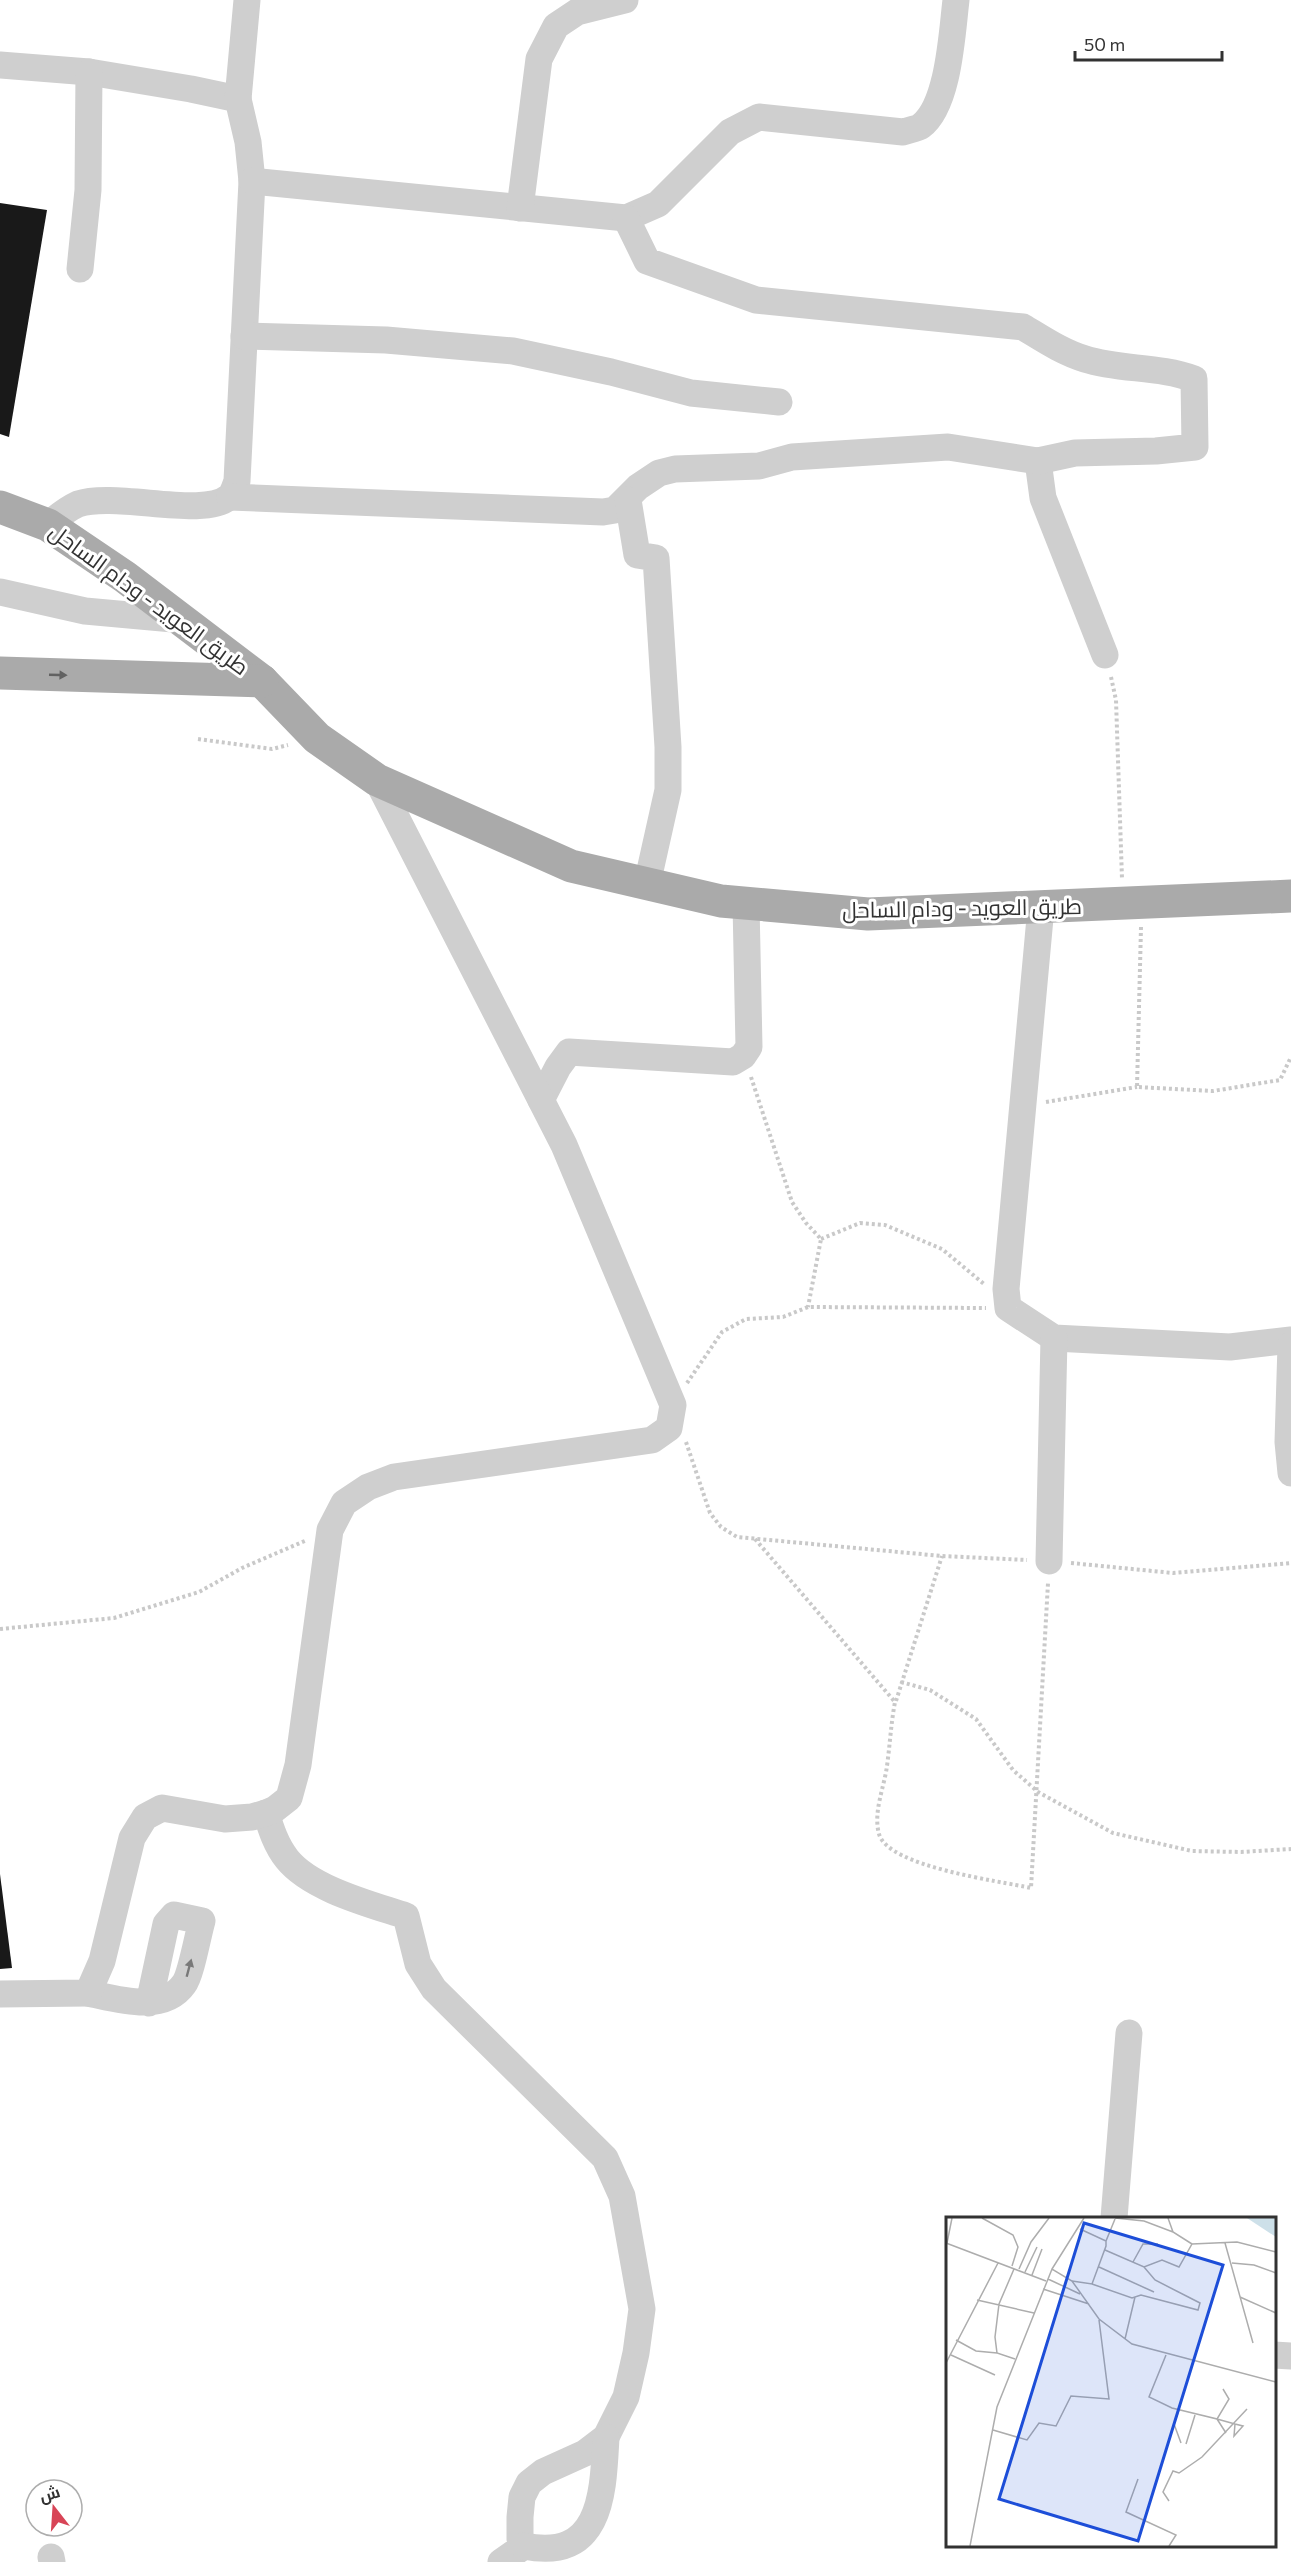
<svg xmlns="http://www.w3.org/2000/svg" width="1291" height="2562" font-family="Commissioner,Cairo,sans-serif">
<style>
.building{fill:#191919}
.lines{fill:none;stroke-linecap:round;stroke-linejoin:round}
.path{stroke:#c9c9c9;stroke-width:4;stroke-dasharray:3 3;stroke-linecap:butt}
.minor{stroke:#cfcfcf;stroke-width:27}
.major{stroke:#aaa;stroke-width:33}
.oneway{fill:#626262}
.oneway2{fill:#797979}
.labels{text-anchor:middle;stroke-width:6;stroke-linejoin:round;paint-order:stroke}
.street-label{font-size:22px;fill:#323232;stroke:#fff}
.inset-road{fill:none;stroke:#adadad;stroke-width:1.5}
.view{fill:#1d4ed8;fill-opacity:0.15;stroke:#1d4ed8;stroke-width:3}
.inset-edge{fill:none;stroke:#323232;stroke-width:3}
</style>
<rect width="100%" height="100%" fill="#fff"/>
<g class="building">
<polygon points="0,203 47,210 9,437 0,434"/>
<polygon points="0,1874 12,1968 0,1969"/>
</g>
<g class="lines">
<g class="path">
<polyline points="1111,677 1116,700 1122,879"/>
<polyline points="198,739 272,749 288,745"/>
<polyline points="1141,927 1137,1087 1213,1091 1280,1080 1291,1057"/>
<polyline points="751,1077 792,1202 806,1223 821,1239 808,1307"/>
<polyline points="1046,1102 1137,1087"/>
<polyline points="821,1239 860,1223 885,1225 942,1249 984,1284"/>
<polyline points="687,1383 722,1332 746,1319 783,1317 808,1307 986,1308"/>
<polyline points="686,1442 710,1513 721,1527 737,1537 942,1556 1027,1560"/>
<path d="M 755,1539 L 895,1702 C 891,1723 890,1744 887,1766 C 884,1788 873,1812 879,1834 C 888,1867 1000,1881 1031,1888 L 1048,1583"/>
<polyline points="1071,1563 1173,1573 1291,1563"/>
<polyline points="0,1629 114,1618 199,1592 242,1568 307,1540"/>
<polyline points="901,1682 930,1690 976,1719 1013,1770 1038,1792 1113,1833 1192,1851 1241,1852 1291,1849"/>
<polyline points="896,1701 942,1556"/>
</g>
<g class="minor">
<path d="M 0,65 L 89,72 L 191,89 L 238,99 L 248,142 L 252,181 L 237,481 C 235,486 233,494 229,497 C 204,519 115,491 78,504 C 67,509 57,517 48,525"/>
<polyline points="238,99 247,0"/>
<path d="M 252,181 L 626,218 L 658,204 L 730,132 L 759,117 L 903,132 C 908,130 917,129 921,126 C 949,105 952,32 956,0"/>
<polyline points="520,208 539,59 556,26 577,12 625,0"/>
<polyline points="80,269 88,190 89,72"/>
<polyline points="244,336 386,340 513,351 611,372 691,393 779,402"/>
<polyline points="1038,461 1043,498 1105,655"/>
<path d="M 230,497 L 603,512 L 615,510 L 638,487 L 659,473 L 675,469 L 759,466 L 792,457 L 948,447 L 1038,461 L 1075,453 L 1156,451 L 1195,447 L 1194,379 C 1159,366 1120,370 1085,359 C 1062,352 1043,339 1023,327 L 756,300 L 647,261 L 626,218"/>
<polyline points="628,500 637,555 656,558 668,747 668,790 647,884"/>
<polyline points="0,592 85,611 184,620"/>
<polyline points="1041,907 1006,1289 1008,1308 1054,1338 1230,1347 1291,1340"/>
<polyline points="541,1100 558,1067 569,1052 733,1062 743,1056 749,1047 746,904"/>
<polyline points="1291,1345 1288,1442 1291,1473"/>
<polyline points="1049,1561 1054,1338"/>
<path d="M 266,1813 C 271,1829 276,1845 287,1859 C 311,1889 370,1904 406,1916 L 418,1964 L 434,1989 L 605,2158 L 622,2196 L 642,2309 L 636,2353 L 626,2397 L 606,2437 L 585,2453 L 543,2472 L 529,2483 L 522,2497 L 520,2517 L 520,2539 L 524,2546 L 501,2562"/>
<path d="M 88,1993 C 117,1999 163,2014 184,1984 C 191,1975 198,1934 202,1921 L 174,1915 L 166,1924 L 149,2003"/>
<polyline points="0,1994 88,1993 102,1961 132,1838 145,1817 162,1808 225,1819 252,1817 266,1813 275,1809 289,1798 298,1765 330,1530 344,1503 368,1487 394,1477 652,1440 669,1428 673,1405 564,1145 377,780"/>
<polyline points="1114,2218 1129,2033"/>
<polyline points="1274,2355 1291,2356"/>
<path d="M 524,2546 C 603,2562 603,2491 606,2437"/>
<polyline points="51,2557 52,2562"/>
</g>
<g class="major">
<polyline points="0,507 48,525 125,577 262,681 317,738 377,780 571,866 721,901 868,914 1291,896"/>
<polyline points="0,673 262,681"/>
</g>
</g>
<defs><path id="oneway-solid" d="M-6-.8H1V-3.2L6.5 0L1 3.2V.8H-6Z" transform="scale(1.5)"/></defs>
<use class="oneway" href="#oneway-solid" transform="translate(58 675) rotate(2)"/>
<use class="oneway2" href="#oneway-solid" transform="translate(189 1968) rotate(-75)"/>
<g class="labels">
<g class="street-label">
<text transform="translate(149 599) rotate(36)" y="8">طريق العويد - ودام الساحل</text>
<text transform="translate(962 908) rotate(-1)" y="8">طريق العويد - ودام الساحل</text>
</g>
</g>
<g transform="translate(946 2217)">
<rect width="330" height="330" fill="#fff"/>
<path d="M 301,1 L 330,1 L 330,20 Z" fill="#cde0e9"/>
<path class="inset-road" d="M 36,1 L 67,18 L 72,30 L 66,49M 169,1 L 198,4 L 227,15M 222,1 L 227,15 L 246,27M 160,24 L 169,2M 0,26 L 100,64M 1,26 L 6,1M 279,26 L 307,126M 159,33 L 198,50 L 216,43 L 233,50 L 246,27 L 291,25 L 330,35M 187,45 L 197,27 L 212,27M 286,46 L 308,48 L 330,56M 153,50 L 208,75M 68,52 L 53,87 L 49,120 L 51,136 L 69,142M 73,52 L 85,25 L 103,1M 106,52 L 138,1M 79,55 L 91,30M 86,58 L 96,32M 102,62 L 134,77M 126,64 L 146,67 L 160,29 L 160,24 L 134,12M 146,67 L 186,81 L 195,78 L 252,93 L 254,86 L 209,63 L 198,50M 97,72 L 143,87M 294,80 L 330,96M 31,83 L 88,96M 179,122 L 189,80M 10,123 L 30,134 L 51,136M 5,138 L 49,158M 220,138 L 203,180 L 226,191 L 271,202 L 280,216M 0,146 L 52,46M 277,172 L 283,182 L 271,202 L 289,207 L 297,209 L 288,219 L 289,207M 233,193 L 228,207 L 235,226M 47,213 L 81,223 L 93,206 L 110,209 L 125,179 L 163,182 L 153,103M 240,227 L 249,198M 192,262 L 180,295 L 230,318 L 223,329M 223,284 L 217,275 L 227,254 L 233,256 L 256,240 L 301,192M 24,329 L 51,190 L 106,52 L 126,64 L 153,102 L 186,127 L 330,165"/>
<path class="view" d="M 138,6 L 277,48 L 192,324 L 53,282 Z"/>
<rect width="330" height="330" class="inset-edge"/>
</g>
<g transform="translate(54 2508) rotate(343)"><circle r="28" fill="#ffffff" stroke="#adadad" stroke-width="1.5"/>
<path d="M0-4.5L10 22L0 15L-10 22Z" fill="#d84557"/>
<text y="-9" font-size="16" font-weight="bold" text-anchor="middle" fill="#323232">ش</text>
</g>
<path d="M1075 51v9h147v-9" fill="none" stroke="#323232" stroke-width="3"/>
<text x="1084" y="51" font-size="18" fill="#323232" stroke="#ffffff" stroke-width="4.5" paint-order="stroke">50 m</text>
</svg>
